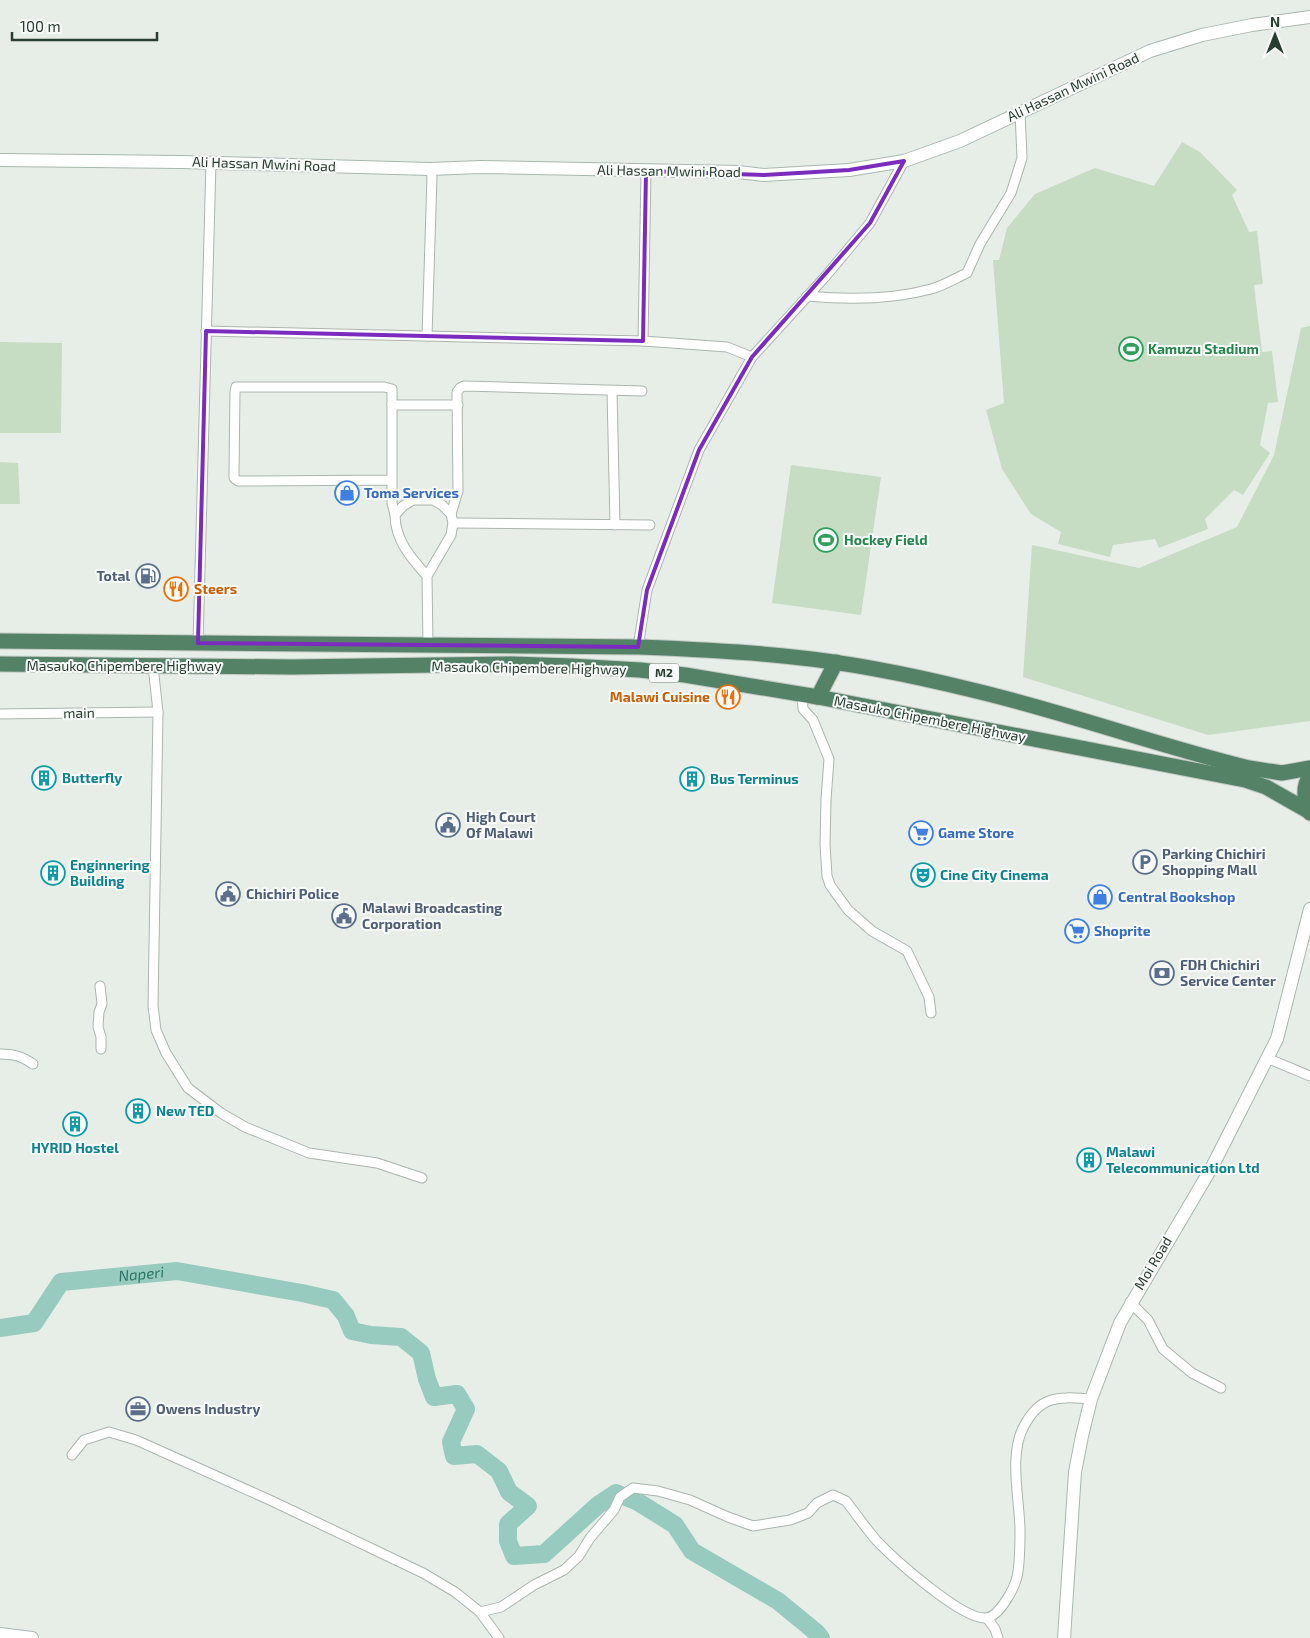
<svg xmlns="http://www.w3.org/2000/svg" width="1310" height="1638" font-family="'Exo 2',sans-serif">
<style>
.green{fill:#c6dcc3}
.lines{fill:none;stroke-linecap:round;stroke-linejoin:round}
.river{stroke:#97cbbf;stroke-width:18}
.minor-casing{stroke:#aab6ad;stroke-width:11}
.secondary-casing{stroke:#a7b8ac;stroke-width:14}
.trunk-casing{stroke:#c3c9c5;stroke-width:17}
.minor{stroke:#fff;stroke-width:9}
.secondary{stroke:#fff;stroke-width:12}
.trunk{stroke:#548266;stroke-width:15}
.marked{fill:none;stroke:#7b2cbf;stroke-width:4;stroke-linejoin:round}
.labels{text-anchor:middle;stroke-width:4;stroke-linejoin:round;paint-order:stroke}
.shield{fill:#f7faf8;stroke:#66766b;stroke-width:1}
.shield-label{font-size:12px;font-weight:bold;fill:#283e2f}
.street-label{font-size:14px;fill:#283e2f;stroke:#f7faf8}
.leisure-label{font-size:14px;font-weight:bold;fill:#27864d;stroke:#f7faf8;text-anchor:start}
.shop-label{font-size:14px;font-weight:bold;fill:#366cbe;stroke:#f7faf8;text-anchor:start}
.service-label{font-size:14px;font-weight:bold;fill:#4e5e75;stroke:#f7faf8;text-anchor:start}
.food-label{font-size:14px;font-weight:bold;fill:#c56008;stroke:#f7faf8;text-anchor:start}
.culture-label{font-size:14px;font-weight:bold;fill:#0d838f;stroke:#f7faf8;text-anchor:start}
.water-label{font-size:15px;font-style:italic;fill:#287463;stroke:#f7faf8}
</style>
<rect width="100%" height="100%" fill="#e7eee8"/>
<g class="green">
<polygon points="1182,142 1200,152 1237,190 1232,195 1249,232 1257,231 1263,284 1254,285 1262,352 1272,351 1278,402 1268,403 1260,445 1270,453 1243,495 1234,490 1205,519 1208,529 1159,548 1155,539 1113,545 1110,557 1058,544 1061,532 1031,514 1002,469 986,410 1004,403 993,260 999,260 1007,228 1035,194 1095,168 1154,186"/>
<polygon points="1310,326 1310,721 1208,735 1023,677 1032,545 1139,568 1237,527 1274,455 1301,328"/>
<polygon points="0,342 62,343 61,433 0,433"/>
<polygon points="0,462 18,463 20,504 0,504"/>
<polygon points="791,465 881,477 861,615 772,603"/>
</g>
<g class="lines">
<path class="river" id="s1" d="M 0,1328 L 34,1323 L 61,1282 L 177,1271 L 302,1293 L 333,1300 L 346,1316 L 352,1331 L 371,1335 L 401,1337 L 421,1353 L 427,1379 L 434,1397 L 457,1394 L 466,1409 L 451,1442 L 454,1456 L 477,1454 L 499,1471 L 509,1492 L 528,1506 L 508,1524 L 508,1541 L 514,1556 L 544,1554 L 598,1505 L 616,1493 L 638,1502 L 675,1525 L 692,1551 L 778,1601 L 817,1633 L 821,1638"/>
<g class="minor-casing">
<g id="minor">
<path d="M 807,296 C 849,300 891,300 931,289 C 943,286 956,278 967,273 L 980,244 L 1011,193 L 1022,158 L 1020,112"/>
<polyline points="206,331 643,341 727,347 752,357"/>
<polyline points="427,336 432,177 430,169"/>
<polyline points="643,341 646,171"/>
<polyline points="612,391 615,525"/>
<polyline points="392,405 458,405"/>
<polyline points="392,480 238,481 234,478 234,472 235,392 236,387 384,387 392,389 392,503 395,515"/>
<polyline points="451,514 458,491 457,392 460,388 464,386 642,391"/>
<polyline points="453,523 650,525"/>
<path d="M 427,576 C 411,558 395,540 395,515 L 403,506 L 413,500 L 433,500 L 442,505 L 451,514 L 453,523 L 451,535 L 427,576 L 428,646"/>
<polyline points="198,643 211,162"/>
<polyline points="638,647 647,590 699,450 752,357 825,277 870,223 904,161"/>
<polyline points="153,666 158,712 153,1006 156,1030 166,1053 188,1088 221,1113 245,1127 309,1153 377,1163 422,1178"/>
<polyline points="802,694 803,709 813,720 829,759 826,800 825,844 827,876 830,885 848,910 872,931 907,951 929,997 931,1013"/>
<polyline points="0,714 158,712"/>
<polyline points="100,986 102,1004 99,1012 98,1027 101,1037 101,1049"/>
<path d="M 0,1054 C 13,1054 22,1056 33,1064"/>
<polyline points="1269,1059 1310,1076"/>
<polyline points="1130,1302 1148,1320 1163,1349 1192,1373 1221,1388"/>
<polyline points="72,1455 84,1440 109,1432 136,1440 272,1501 423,1573 455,1592 480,1612 499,1638"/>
<path d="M 480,1612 L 501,1607 L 534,1585 L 564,1570 L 579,1556 L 590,1538 L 614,1510 L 620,1497 L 633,1488 L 658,1491 L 690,1500 L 728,1517 L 753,1526 L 790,1520 L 808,1513 L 817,1503 L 833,1495 L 846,1501 C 856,1514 865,1527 876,1540 C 893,1558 962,1620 986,1618 C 999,1617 1014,1589 1017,1577 C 1020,1563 1020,1546 1020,1532 C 1020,1500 1008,1455 1024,1426 C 1041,1394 1060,1397 1091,1399"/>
<polyline points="987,1618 995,1629 998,1638"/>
</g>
</g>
<g class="secondary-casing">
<g id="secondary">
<polyline points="0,160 181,162 430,169 480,167 738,172 764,175 849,170 904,161 960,141 1150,51 1202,35 1252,25 1310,17"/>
<polyline points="0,1634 32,1638"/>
<polyline points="1064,1638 1075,1472 1082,1436 1091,1399 1120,1323 1212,1167 1277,1039 1310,909"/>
</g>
</g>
<g class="trunk-casing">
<g id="trunk">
<path d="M 0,641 L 638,647 C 689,649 741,651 793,657 C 852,663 911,675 968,689 C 1063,711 1155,745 1249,768 L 1282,773 L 1310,768"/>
<polyline points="0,664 291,667 512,664 571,666 640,670 685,675 818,697 1245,780 1266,787 1310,812"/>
<polyline points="818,697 836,662"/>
<path d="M 1310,776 C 1302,788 1304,800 1310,813"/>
</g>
</g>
<use href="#minor" class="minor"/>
<use href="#secondary" class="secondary"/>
<use href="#trunk" class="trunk"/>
</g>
<path class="marked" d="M 904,161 L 870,223 L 752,357 L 699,450 L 647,590 L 638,647 L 198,643 L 206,331 L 643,341 L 646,171 L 764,175 L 849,170 Z"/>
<defs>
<g id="stadium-ring" transform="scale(1.25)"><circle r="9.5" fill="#f7faf8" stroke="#2e9e5b" stroke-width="1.5"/><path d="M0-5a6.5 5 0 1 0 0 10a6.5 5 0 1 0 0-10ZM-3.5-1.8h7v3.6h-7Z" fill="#2e9e5b"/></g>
<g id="shop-ring" transform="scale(1.25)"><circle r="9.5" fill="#f7faf8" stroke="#3f7fe0" stroke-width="1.5"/><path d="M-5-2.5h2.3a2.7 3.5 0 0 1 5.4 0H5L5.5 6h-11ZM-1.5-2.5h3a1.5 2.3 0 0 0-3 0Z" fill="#3f7fe0"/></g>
<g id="fuel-ring" transform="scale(1.25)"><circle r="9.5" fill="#f7faf8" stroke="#5c6f8a" stroke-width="1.5"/><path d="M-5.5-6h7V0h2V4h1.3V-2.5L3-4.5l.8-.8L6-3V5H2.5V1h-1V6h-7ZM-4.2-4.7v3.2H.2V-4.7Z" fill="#5c6f8a"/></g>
<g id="restaurant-ring" transform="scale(1.25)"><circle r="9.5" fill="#f7faf8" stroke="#e8710a" stroke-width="1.5"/><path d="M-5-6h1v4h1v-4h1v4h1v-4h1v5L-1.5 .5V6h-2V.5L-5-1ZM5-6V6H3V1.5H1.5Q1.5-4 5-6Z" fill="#e8710a"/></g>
<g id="building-ring" transform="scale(1.25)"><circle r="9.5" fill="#f7faf8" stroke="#0f9aa8" stroke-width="1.5"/><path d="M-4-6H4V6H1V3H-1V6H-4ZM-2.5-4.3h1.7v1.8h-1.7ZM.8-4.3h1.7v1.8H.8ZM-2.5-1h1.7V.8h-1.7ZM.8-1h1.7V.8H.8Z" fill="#0f9aa8"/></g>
<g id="civic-ring" transform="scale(1.25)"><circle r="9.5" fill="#f7faf8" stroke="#5c6f8a" stroke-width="1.5"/><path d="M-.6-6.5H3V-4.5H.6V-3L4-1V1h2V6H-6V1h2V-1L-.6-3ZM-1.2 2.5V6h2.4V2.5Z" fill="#5c6f8a"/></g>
<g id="supermarket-ring" transform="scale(1.25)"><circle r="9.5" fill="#f7faf8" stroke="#3f7fe0" stroke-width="1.5"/><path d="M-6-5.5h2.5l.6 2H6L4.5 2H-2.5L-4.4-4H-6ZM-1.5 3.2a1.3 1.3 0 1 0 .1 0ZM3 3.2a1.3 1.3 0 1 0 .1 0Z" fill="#3f7fe0"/></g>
<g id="parking-ring" transform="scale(1.25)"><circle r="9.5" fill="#f7faf8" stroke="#5c6f8a" stroke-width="1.5"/><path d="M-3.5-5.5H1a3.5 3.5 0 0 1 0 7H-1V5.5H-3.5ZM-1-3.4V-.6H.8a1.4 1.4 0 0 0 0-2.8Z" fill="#5c6f8a"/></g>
<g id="theatre-ring" transform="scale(1.25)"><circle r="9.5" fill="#f7faf8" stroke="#0f9aa8" stroke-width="1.5"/><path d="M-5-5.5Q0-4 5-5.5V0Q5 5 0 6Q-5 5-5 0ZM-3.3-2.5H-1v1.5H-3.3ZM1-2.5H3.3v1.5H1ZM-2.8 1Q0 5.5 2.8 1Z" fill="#0f9aa8"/></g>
<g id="bank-ring" transform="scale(1.25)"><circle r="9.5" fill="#f7faf8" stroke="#5c6f8a" stroke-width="1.5"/><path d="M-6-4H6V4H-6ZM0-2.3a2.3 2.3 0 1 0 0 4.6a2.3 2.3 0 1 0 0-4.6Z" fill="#5c6f8a"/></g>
<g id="office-ring" transform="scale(1.25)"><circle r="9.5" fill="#f7faf8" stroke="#5c6f8a" stroke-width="1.5"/><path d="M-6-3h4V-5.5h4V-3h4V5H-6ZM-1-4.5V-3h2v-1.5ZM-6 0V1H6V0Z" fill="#5c6f8a"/></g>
</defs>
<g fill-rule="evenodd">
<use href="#stadium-ring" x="1131" y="349"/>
<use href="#shop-ring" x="347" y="493"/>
<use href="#stadium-ring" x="826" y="540"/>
<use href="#fuel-ring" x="148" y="576"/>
<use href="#restaurant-ring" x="176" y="589"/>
<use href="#restaurant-ring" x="728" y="697"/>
<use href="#building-ring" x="44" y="778"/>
<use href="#building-ring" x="692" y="779"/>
<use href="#civic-ring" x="448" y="825"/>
<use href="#supermarket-ring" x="921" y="833"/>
<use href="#parking-ring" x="1145" y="862"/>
<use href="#building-ring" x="53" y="873"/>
<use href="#theatre-ring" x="923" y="875"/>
<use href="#civic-ring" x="228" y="894"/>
<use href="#shop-ring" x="1100" y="897"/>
<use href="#civic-ring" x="344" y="916"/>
<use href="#supermarket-ring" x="1077" y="931"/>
<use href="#bank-ring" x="1162" y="973"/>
<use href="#building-ring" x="138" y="1111"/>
<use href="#building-ring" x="75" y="1124"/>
<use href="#building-ring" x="1089" y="1160"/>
<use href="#office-ring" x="138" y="1409"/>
</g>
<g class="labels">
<rect class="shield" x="649" y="663.5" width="30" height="19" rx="4"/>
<g class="shield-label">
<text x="664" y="677">M2</text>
</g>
<g class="street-label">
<text transform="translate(1073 87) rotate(-25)" y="5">Ali Hassan Mwini Road</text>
<text transform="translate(264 164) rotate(2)" y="5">Ali Hassan Mwini Road</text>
<text transform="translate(669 171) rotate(1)" y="5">Ali Hassan Mwini Road</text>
<text x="124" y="671">Masauko Chipembere Highway</text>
<text transform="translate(529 668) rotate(1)" y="5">Masauko Chipembere Highway</text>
<text transform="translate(79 713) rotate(-1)" y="5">main</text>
<text transform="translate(930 719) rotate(11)" y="5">Masauko Chipembere Highway</text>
<text transform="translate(1153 1263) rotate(-59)" y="5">Moi Road</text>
</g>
<g class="leisure-label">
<text x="1148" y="354">Kamuzu Stadium</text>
<text x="844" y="545">Hockey Field</text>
</g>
<g class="shop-label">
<text x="364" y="498">Toma Services</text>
<text x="938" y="838">Game Store</text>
<text x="1118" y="902">Central Bookshop</text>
<text x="1094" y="936">Shoprite</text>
</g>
<g class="service-label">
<text x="130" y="581" text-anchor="end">Total</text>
<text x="466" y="822">High Court<tspan x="466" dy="16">Of Malawi</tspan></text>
<text x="1162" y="859">Parking Chichiri<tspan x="1162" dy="16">Shopping Mall</tspan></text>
<text x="246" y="899">Chichiri Police</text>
<text x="362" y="913">Malawi Broadcasting<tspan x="362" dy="16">Corporation</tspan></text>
<text x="1180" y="970">FDH Chichiri<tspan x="1180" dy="16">Service Center</tspan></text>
<text x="156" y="1414">Owens Industry</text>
</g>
<g class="food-label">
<text x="194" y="594">Steers</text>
<text x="710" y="702" text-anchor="end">Malawi Cuisine</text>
</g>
<g class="culture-label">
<text x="62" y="783">Butterfly</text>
<text x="710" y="784">Bus Terminus</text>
<text x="70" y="870">Enginnering<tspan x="70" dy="16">Building</tspan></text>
<text x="940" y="880">Cine City Cinema</text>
<text x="156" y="1116">New TED</text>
<text x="75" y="1153" text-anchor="middle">HYRID Hostel</text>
<text x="1106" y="1157">Malawi<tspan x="1106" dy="16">Telecommunication Ltd</tspan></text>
</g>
<g class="water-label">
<text dy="5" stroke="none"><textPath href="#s1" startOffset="164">Naperi</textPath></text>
</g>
</g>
<g transform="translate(1275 35)" stroke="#f7faf8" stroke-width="4" paint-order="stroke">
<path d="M0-4L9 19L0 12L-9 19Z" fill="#283e2f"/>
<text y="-8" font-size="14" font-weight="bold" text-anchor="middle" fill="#283e2f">N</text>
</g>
<path d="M12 32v8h145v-8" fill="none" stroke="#283e2f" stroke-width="2.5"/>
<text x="20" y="32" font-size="15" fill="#283e2f" stroke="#f7faf8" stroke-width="4" paint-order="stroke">100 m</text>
</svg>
